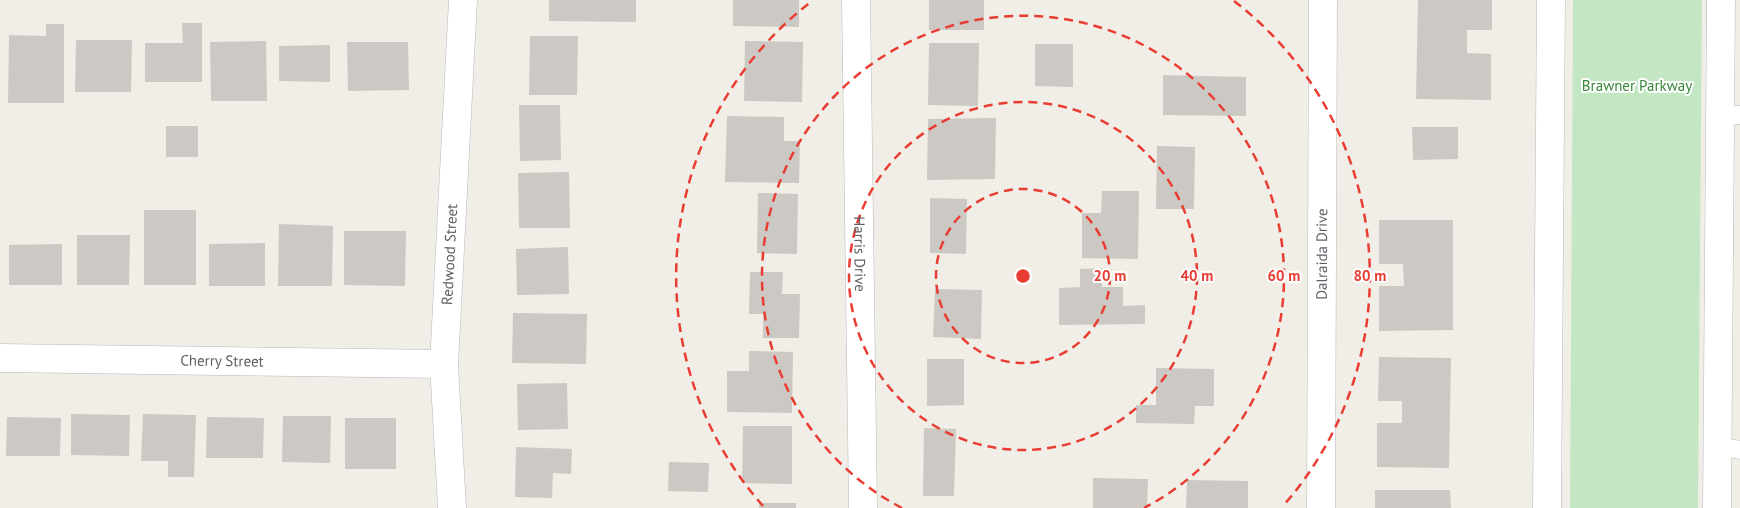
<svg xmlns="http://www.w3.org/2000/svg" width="1740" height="508" font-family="'PT Sans',sans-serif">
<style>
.green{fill:#c4e7c3}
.building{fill:#ccc9c4}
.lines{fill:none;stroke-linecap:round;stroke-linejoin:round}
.service-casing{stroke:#b7b9bd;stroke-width:19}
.minor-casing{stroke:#b7b9bd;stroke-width:29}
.tertiary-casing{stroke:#b7b9bd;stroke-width:29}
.service{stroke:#fff;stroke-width:18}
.minor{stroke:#fff;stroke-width:28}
.tertiary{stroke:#fff;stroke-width:28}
.ring{fill:none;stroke:#e93d33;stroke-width:2.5;stroke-dasharray:9 6}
.labels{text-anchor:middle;stroke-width:4;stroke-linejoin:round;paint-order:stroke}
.park-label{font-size:15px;fill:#368638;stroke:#fff}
.street-label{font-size:15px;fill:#5e6267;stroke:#fff}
.centre{fill:#e93d33;stroke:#fff;stroke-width:2.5}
.ring-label{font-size:15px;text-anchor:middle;font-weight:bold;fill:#e93d33;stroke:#fff;stroke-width:4;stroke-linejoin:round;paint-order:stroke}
</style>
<rect width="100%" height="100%" fill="#f0eee6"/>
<polygon class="green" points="1573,0 1702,0 1698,508 1570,508"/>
<g class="building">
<polygon points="549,0 636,0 636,22 549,21"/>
<polygon points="733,0 799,0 799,27 733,26"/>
<rect x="929" y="0" width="55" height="30"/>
<polygon points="1418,0 1492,0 1492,30 1467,30 1467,53 1491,54 1491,100 1416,99"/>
<polygon points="182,23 202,23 202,82 145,82 145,43 183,43"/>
<polygon points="46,24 64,24 64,103 8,103 9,35 46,36"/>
<polygon points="530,36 578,36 577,95 529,95"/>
<polygon points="76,40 132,40 131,92 75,92"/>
<polygon points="266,41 267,101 211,101 210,42"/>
<polygon points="745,41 803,42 802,102 744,101"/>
<polygon points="347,42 408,42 409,90 348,91"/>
<polygon points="929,43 979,43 978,106 928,105"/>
<polygon points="1035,44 1073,44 1073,87 1035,86"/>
<polygon points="330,45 330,82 279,81 279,46"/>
<polygon points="1163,75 1246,77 1246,116 1163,115"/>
<polygon points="519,105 560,105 561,160 520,161"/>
<polygon points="727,116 784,117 784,141 800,141 799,183 725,182"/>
<polygon points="996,118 995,179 927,180 928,119"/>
<rect x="166" y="126" width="32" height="31"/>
<polygon points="1412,127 1458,127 1458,159 1413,160"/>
<polygon points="1157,146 1195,147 1194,209 1156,209"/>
<polygon points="569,172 570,228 519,228 518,173"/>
<polygon points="1102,191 1139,191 1138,259 1082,258 1082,213 1101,213"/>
<polygon points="758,193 798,194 797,254 757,253"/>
<polygon points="930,198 967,199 966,254 930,253"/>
<rect x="144" y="210" width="52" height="75"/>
<polygon points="1379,220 1453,220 1453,330 1379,331 1379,286 1404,286 1403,264 1379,264"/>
<polygon points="279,224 333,226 332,286 278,286"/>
<polygon points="344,231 406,231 405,286 344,285"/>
<polygon points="77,235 130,235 129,285 77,285"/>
<polygon points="265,243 265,286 209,286 209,244"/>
<polygon points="62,244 62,285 9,285 9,245"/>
<polygon points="568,247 569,294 517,295 516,249"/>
<polygon points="1102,268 1102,287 1123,287 1123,306 1145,305 1145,324 1059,325 1059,288 1080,287 1080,269"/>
<polygon points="750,272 783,272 782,294 800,294 799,338 763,338 763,314 749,314"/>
<polygon points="935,289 982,290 981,339 933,337"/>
<polygon points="513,313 587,314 586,364 512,363"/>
<polygon points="749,351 793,352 792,413 727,412 727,371 749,371"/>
<polygon points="1379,357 1451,358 1449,468 1377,467 1377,423 1402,423 1402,401 1378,401"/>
<polygon points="927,359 964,359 964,405 927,406"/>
<polygon points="1156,368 1214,369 1214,406 1195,406 1194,424 1136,423 1136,405 1156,405"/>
<polygon points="567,383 568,429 518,430 517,384"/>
<polygon points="71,414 130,415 129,456 71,455"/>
<polygon points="143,414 196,415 194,477 168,477 168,461 141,461"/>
<polygon points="283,416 331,416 330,463 282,462"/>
<polygon points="7,417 61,418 60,456 6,456"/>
<polygon points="207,417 264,418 263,458 206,458"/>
<rect x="345" y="418" width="51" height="51"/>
<polygon points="743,426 792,426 792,484 742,483"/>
<polygon points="924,428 956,429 954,496 923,496"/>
<polygon points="516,447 572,449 571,474 553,473 552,498 515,497"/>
<polygon points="669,462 709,463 708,492 668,491"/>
<polygon points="1093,478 1148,479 1147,508 1093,508"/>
<polygon points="1187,480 1248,481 1248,508 1186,508"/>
<polygon points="1375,490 1450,490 1451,508 1375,508"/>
<rect x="759" y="503" width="37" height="5"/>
</g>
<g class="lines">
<g class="service-casing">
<g id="service">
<polyline points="1720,116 1740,115"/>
<polyline points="1717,446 1740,450"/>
</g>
</g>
<g class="minor-casing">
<g id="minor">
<path id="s1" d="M 856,0 L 863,508"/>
<path id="s2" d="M 0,358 L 444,364"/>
<path id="s3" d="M 452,508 L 444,364 L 463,0"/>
<path id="s4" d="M 1321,508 L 1323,0"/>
</g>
</g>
<g class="tertiary-casing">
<g id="tertiary">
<polyline points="1547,508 1551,0"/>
<polyline points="1717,508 1721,0"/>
</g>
</g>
<use href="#service" class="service"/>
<use href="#minor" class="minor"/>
<use href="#tertiary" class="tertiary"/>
</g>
<g class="ring">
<circle cx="1023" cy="276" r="87"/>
<circle cx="1023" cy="276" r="174"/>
<path d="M902 508A261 261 0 1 1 1144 508"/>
<path d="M763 506A347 347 0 0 1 812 1M1234 1A347 347 0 0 1 1283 506"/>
</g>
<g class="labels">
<g class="park-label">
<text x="1637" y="91">Brawner Parkway</text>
</g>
<g class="street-label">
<text dy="5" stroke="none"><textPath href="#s3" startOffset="254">Redwood Street</textPath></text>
<text dy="5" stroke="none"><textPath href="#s1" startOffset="254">Harris Drive</textPath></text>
<text dy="5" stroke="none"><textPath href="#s4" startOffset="254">Dalraida Drive</textPath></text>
<text dy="5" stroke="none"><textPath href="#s2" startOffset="222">Cherry Street</textPath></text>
</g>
</g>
<circle cx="1023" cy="276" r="8" class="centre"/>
<g class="ring-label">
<text x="1110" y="281">20 m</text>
<text x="1197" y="281">40 m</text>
<text x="1284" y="281">60 m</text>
<text x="1370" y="281">80 m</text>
</g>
</svg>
